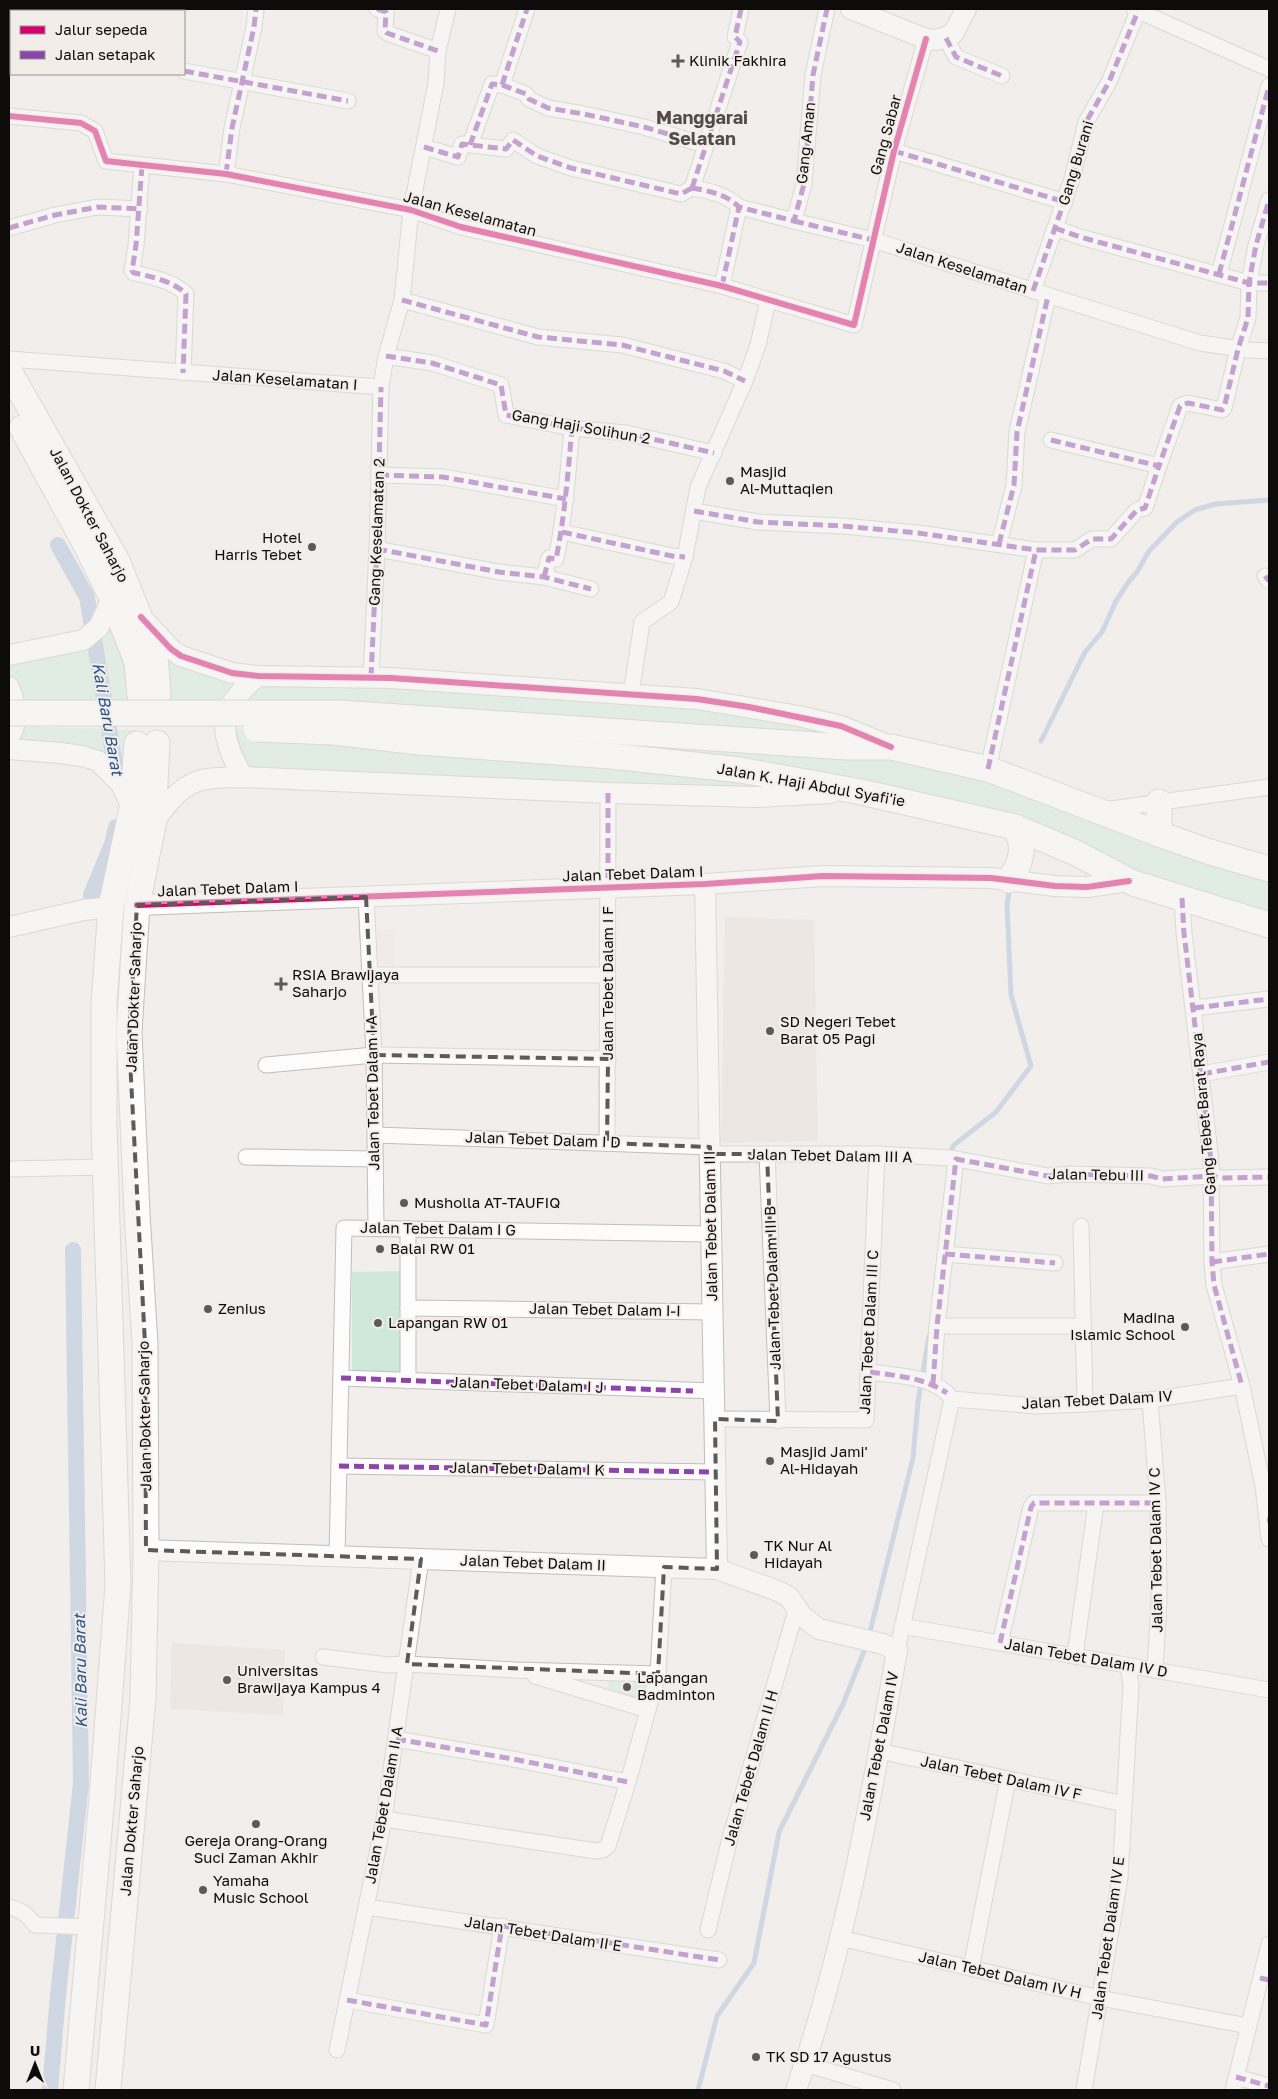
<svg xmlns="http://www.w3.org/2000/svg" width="1278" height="2099" font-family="'Golos Text',sans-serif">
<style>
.commercial{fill:#f4e5e6}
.built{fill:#e6ddd7}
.green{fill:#cee8da}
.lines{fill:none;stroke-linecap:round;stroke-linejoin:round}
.stream{stroke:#a7bdd7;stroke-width:5}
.canal{stroke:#a7bdd7;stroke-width:16}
.minor-casing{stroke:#c1bebc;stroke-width:17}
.tertiary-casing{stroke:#c1bebc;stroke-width:22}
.primary-casing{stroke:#c1bebc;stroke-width:27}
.minor{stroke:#fdfcfc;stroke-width:15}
.tertiary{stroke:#fdfcfc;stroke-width:20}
.primary{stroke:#fdfcfc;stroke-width:25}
.primary-bridge-casing{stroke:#c1bebc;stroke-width:27;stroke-linecap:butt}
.primary-bridge{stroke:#fdfcfc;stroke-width:25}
.quiet{stroke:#8e44ad;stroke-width:5;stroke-dasharray:10 5;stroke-linecap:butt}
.cycleway-casing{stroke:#f3ede9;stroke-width:9}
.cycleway{stroke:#d6006c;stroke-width:6}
.marked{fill:none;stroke:#5d5b59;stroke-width:4;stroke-dasharray:10 6;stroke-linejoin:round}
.poi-dot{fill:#5d5b59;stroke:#f3ede9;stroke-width:2}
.labels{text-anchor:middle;stroke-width:4;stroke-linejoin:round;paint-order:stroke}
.poi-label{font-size:15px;fill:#0e0c0a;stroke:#f3ede9;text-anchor:start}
.street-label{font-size:15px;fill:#0e0c0a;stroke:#f3ede9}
.water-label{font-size:16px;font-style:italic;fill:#285689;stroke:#f3ede9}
.quarter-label{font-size:18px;font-weight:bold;fill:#514c49;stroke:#f3ede9}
</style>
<rect width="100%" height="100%" fill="#f1eeeb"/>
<polygon class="commercial" points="377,930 395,930 394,964 377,964"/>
<g class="built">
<polygon points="725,917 814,920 818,1141 721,1143"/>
<polygon points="172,1643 285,1650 283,1715 170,1709"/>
</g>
<g class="green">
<polygon points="112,598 138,713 15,713 9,687 9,655 75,643"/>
<polygon points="171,649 192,661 799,716 1269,868 1269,925 1081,855 861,792 243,777 225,728 302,731 625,758 627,733 170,711 158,677"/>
<polygon points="9,726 136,730 137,744 121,784 60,753 9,737"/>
<polygon points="405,1271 402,1375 352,1374 352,1272"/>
<polygon points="611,1673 647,1680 643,1701 606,1693"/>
</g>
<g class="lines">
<g class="stream">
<polyline points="1041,741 1085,652 1102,632 1116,601 1130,580 1137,572 1149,551 1177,522 1195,510 1215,504 1269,500"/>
<polyline points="948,1157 954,1145 996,1112 1031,1066 1011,995 1007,904 1010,887"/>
<polyline points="869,1636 913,1458 918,1402 929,1336"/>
<polyline points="698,2090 717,2016 754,1963 779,1832 843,1704 867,1644"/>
</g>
<g class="canal">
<polyline points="58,545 87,597 118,783"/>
<polyline points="91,895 112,844 116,827"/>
<polyline points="50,2090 58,1995 81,1783 73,1250"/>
</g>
<g class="minor-casing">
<g id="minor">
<polyline points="377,9 386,12 385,31 387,33 438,51"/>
<polyline points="1134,9 1269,69"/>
<polyline points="118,11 118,9"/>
<polyline points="9,36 11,36"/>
<polyline points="946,38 956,57 1002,76"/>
<polyline points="184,71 348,101"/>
<polyline points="502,85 526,94 529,99 548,108 584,114 644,127 705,145"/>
<polyline points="9,116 81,123 95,131 106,161 226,174 411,210 461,227 722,286 854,325 894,151 926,39"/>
<polyline points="470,145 492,84 502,85 527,9"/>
<polyline points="424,147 458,157 462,144 506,149 513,140 537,156 571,168 681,194 692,188"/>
<polyline points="894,151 1065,202"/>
<path d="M 142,166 L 136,245 L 132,271 L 134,273 C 150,276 175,282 186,294 L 183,373"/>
<polyline points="226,174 232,128 254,27 256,9"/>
<path d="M 692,188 C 709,191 726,194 739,207 L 794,221 L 804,184 L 813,75 L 827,9"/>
<polyline points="692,188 740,42 735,37 741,9"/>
<polyline points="794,221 873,240 1200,343 1247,350 1269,351"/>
<polyline points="9,228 55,215 98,207 140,209"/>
<polyline points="1055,228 1080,237 1249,283 1269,283"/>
<polyline points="1219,274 1269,86"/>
<polyline points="722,286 739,207"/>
<polyline points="1033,291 1072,179 1086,122 1109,82 1138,11"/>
<polyline points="402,300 538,337 622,345 724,371 745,381"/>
<polyline points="386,356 432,363 501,385 506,415 572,428 626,433 714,453"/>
<polyline points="9,359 381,387"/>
<polyline points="1051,440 1159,466 1180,406 1188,403 1222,410 1224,408 1238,349 1248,318 1249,283 1256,245 1269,200"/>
<polyline points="379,475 443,477 566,499"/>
<polyline points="694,511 758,522 842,526 918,533 1036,550 1075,550 1092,539 1111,539 1137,510 1145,508 1159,466"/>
<polyline points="562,532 672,556 685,557"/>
<polyline points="999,544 1014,485 1017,432 1048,296"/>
<polyline points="377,549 499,572 544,577 591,589"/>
<polyline points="1265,576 1269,581"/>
<path d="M 544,577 L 549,558 L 556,559 C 565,515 568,472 572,428"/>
<polyline points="371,677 377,549 381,387 386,356 402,300 411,210 436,83 438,51 448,9"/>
<polyline points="631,694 642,622 671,602 685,557 698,487 745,381 758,345 768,301"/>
<polyline points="988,769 1036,550"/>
<polyline points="1104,810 1269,787"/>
<polyline points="366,897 374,1055 376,1228"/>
<polyline points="1182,898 1184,933 1211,1161 1212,1262 1214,1285 1242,1386 1263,1486 1269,1539"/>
<polyline points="370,975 608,975"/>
<polyline points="1194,1008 1269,999"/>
<polyline points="266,1065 374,1055 608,1059"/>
<polyline points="1202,1074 1269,1062"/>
<polyline points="376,1135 710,1147"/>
<polyline points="607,1143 608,793"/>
<polyline points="710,1154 877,1154 951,1158 1048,1176 1068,1174 1151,1176 1162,1179 1212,1176 1222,1178 1269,1177"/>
<polyline points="767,1154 778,1421"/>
<polyline points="246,1157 375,1159"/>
<polyline points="9,1169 105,1167"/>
<polyline points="1081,1226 1085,1404"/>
<polyline points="408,1229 408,1381"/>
<polyline points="945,1254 1055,1263"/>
<polyline points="1212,1262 1269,1254"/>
<polyline points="408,1308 713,1312"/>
<polyline points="937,1326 1083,1326"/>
<path d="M 870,1372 C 896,1376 935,1375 952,1399 L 1036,1406 L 1085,1404 L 1150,1400 L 1242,1386"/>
<polyline points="341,1378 714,1391"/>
<polyline points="933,1384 937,1326 956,1159"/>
<polyline points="1150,1400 1158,1503 1159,1602 1155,1670"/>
<polyline points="715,1419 866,1420 877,1154"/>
<polyline points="339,1466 715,1472"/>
<polyline points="337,1557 344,1228 711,1234"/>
<polyline points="902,1626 1269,1690"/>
<polyline points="1000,1643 1031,1507 1034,1503 1158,1503"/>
<polyline points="897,1651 952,1399"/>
<polyline points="1075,1656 1096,1503"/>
<polyline points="323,1657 388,1665 407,1664 515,1670 658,1674"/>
<polyline points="535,1676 648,1710"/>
<polyline points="396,1739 513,1759 628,1782"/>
<polyline points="879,1751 1124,1804"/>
<polyline points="384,1819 596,1851 603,1850 608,1846 628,1782 658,1674 664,1567"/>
<path d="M 9,1907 C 21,1910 27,1914 35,1925 L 90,1927"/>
<polyline points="367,1907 719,1960"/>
<polyline points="708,1930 730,1838 797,1607"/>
<polyline points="840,1938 1100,1998 1248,2026"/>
<polyline points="971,1968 1008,1779"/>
<polyline points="347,2000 486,2025 502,1926"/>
<polyline points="337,2050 384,1819 421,1559"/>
<polyline points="805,2064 893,2090"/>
<polyline points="1236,2077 1269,2086"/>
<polyline points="1084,2090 1120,1878 1131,1685 1128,1666"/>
<polyline points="1233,2090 1269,1944"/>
</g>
</g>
<g class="tertiary-casing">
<g id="tertiary">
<polyline points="851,9 926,39 937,40 953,34 966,9"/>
<polyline points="144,620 171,649 181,656 232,673 258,676 391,678 697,699 799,716 841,726 885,744"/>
<polyline points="9,655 83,640 99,627 112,598"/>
<path d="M 9,687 C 16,704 19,722 9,737"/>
<polyline points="9,749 60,753 82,756 98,761 121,784 132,808"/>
<path d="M 243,777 C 218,732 216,710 258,676"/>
<path d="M 153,825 C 158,815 164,808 171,800 C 194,775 211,778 243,777 L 608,793 L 756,797 L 831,793"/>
<polyline points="705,884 717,1569"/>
<polyline points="137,905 705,884 823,876 991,878 1055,886 1087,887 1129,881"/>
<polyline points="9,927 84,910 111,907"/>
<path d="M 146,1550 L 717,1569 L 778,1591 L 789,1597 L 802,1616 L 819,1629 L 883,1644 L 897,1651 C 871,1798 845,1948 796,2090"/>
</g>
</g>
<g class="primary-casing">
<g id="primary">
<polyline points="9,371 117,561 155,656 158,695"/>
<polyline points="22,428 86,545 112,598 137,662 140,695"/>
<polyline points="340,713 846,747 891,747 988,769 1159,834 1210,852 1269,869"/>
<polyline points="333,732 419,742 611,756 740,770 861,792 1015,827 1076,853 1133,883 1269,925"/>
<polyline points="1159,834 1159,802"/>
<path d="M 1009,880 C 1022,863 1026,846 1015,827"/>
<polyline points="76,2090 102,1797 118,1584 104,1123 104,1004 111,907 132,808 137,744"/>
<polyline points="108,2090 143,1698 146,1550 145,1344 137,1213 129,1032 137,905 153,825 157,743"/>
</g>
</g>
<use href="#minor" class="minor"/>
<use href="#tertiary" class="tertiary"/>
<use href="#primary" class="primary"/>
<g class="primary-bridge-casing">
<g id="primary-bridge">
<polyline points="9,713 340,713"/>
<polyline points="256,729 333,732"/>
</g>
</g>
<use href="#primary-bridge" class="primary-bridge"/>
<g class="quiet">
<polyline points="377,9 386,12 385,31 387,33 438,51"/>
<polyline points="118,11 118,9"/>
<polyline points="9,36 11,36"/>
<polyline points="946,38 956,57 1002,76"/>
<polyline points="184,71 348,101"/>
<polyline points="502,85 526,94 529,99 548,108 584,114 644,127 705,145"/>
<polyline points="470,145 492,84 502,85 527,9"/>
<polyline points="424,147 458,157 462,144 506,149 513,140 537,156 571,168 681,194 692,188"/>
<polyline points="894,151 1065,202"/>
<path d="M 142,166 L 136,245 L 132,271 L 134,273 C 150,276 175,282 186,294 L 183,373"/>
<polyline points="226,174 232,128 254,27 256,9"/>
<path d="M 692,188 C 709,191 726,194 739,207 L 794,221 L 804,184 L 813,75 L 827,9"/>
<polyline points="692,188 740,42 735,37 741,9"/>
<polyline points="794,221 873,240 874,237"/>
<polyline points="9,228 55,215 98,207 140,209"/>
<polyline points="1055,228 1080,237 1249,283 1269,283"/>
<polyline points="1219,274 1269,86"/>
<polyline points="722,286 739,207"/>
<polyline points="1033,291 1072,179 1086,122 1109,82 1138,11"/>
<polyline points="402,300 538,337 622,345 724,371 745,381"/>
<polyline points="386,356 432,363 501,385 506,415 572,428 626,433 714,453"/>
<polyline points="1051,440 1159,466 1180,406 1188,403 1222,410 1224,408 1238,349 1248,318 1249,283 1256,245 1269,200"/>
<polyline points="379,475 443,477 566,499"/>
<polyline points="694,511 758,522 842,526 918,533 1036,550 1075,550 1092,539 1111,539 1137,510 1145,508 1159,466"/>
<polyline points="562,532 672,556 685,557"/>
<polyline points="999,544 1014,485 1017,432 1048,296"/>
<polyline points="377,549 499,572 544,577 591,589"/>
<polyline points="1265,576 1269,581"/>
<path d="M 544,577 L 549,558 L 556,559 C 565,515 568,472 572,428"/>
<polyline points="371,677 377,549 381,387"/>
<polyline points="988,769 1036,550"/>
<polyline points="608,793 608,887"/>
<polyline points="1182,898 1184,933 1211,1161 1212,1262 1214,1285 1242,1386"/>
<polyline points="1194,1008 1269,999"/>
<polyline points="1202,1074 1269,1062"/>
<polyline points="945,1254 1055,1263"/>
<polyline points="1212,1262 1269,1254"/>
<path d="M 870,1372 C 897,1376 923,1377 947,1393"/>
<polyline points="341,1378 693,1391"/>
<polyline points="933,1384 937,1326 956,1159 1048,1176 1068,1174 1151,1176 1162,1179 1212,1176 1222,1178 1269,1177"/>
<polyline points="339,1466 715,1472"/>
<polyline points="1267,1520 1269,1520"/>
<polyline points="1000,1643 1031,1507 1034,1503 1158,1503"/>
<polyline points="396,1739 513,1759 628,1782"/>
<polyline points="1260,1978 1269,1980"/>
<polyline points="347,2000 486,2025 502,1926 719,1960"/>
<polyline points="1236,2077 1269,2086"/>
</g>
<g class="cycleway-casing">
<g id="cycleway">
<polyline points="9,116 81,123 95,131 106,161 226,174 411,210 461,227 722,286 854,325 894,151 926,39"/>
<polyline points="141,617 171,649 181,656 232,673 258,676 391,678 697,699 749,707 841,726 891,747"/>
<polyline points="137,905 705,884 823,876 991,878 1055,886 1087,887 1129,881"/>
</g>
</g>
<use href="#cycleway" class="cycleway"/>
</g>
<path d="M0 0H1278V2099H0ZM 366,897 L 374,1055 L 608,1059 L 607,1143 L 710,1147 L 710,1154 L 767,1154 L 778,1421 L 715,1419 L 717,1569 L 664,1567 L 658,1674 L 407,1664 L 421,1559 L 146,1550 L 145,1344 L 129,1040 L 137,905 Z" fill="#f1eeeb" fill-opacity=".55" fill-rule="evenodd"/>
<path class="marked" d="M 366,897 L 374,1055 L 608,1059 L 607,1143 L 710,1147 L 710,1154 L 767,1154 L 778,1421 L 715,1419 L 717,1569 L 664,1567 L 658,1674 L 407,1664 L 421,1559 L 146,1550 L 145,1344 L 129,1040 L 137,905 Z"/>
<g class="poi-dot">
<path d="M675.5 53.5h5v5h5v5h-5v5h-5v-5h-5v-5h5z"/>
<circle cx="730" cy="481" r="5"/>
<circle cx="312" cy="547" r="5"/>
<path d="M278.5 976.5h5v5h5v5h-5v5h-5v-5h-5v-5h5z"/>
<circle cx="770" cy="1031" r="5"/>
<circle cx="404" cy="1203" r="5"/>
<circle cx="380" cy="1249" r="5"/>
<circle cx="208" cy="1309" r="5"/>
<circle cx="378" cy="1323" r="5"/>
<circle cx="1185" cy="1327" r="5"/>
<circle cx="770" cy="1461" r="5"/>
<circle cx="754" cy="1555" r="5"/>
<circle cx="227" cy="1680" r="5"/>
<circle cx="627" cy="1687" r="5"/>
<circle cx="256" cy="1824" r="5"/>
<circle cx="203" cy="1890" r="5"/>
<circle cx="756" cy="2057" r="5"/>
</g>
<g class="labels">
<g class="poi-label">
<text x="689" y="66">Klinik Fakhira</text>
<text x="740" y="477">Masjid<tspan x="740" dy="17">Al-Muttaqien</tspan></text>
<text x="302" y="543" text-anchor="end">Hotel<tspan x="302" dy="17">Harris Tebet</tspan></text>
<text x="292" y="980">RSIA Brawijaya<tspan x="292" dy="17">Saharjo</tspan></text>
<text x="780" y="1027">SD Negeri Tebet<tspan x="780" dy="17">Barat 05 Pagi</tspan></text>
<text x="414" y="1208">Musholla AT-TAUFIQ</text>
<text x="390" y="1254">Balai RW 01</text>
<text x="218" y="1314">Zenius</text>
<text x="1175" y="1323" text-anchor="end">Madina<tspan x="1175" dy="17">Islamic School</tspan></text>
<text x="388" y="1328">Lapangan RW 01</text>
<text x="780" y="1457">Masjid Jami'<tspan x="780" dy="17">Al-Hidayah</tspan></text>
<text x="764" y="1551">TK Nur Al<tspan x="764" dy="17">Hidayah</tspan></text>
<text x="237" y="1676">Universitas<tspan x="237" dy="17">Brawijaya Kampus 4</tspan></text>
<text x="637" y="1683">Lapangan<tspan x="637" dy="17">Badminton</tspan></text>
<text x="256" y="1846" text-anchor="middle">Gereja Orang-Orang<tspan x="256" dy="17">Suci Zaman Akhir</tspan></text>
<text x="213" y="1886">Yamaha<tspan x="213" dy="17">Music School</tspan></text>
<text x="766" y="2062">TK SD 17 Agustus</text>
</g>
<g class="street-label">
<text transform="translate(886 135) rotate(-75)" y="5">Gang Sabar</text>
<text transform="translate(806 143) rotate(-84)" y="5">Gang Aman</text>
<text transform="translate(1076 163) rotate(-73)" y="5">Gang Burani</text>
<text transform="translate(470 214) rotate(15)" y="5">Jalan Keselamatan</text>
<text transform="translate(962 268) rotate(18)" y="5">Jalan Keselamatan</text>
<text transform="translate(285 380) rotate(4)" y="5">Jalan Keselamatan I</text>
<text transform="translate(581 427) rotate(10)" y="5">Gang Haji Solihun 2</text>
<text transform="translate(89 515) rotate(62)" y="5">Jalan Dokter Saharjo</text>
<text transform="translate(377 532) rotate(-88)" y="5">Gang Keselamatan 2</text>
<text transform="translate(811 785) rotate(10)" y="5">Jalan K. Haji Abdul Syafi'ie</text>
<text transform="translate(633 874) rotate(-2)" y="5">Jalan Tebet Dalam I</text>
<text transform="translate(228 889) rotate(-2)" y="5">Jalan Tebet Dalam I</text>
<text transform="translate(608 983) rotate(-90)" y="5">Jalan Tebet Dalam I F</text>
<text transform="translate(134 997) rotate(-88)" y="5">Jalan Dokter Saharjo</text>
<text transform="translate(373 1093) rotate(-91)" y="5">Jalan Tebet Dalam I A</text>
<text transform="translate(1204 1114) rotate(-95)" y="5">Gang Tebet Barat Raya</text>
<text transform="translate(543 1140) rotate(2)" y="5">Jalan Tebet Dalam I D</text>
<text transform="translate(830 1156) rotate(1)" y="5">Jalan Tebet Dalam III A</text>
<text transform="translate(1096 1175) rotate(1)" y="5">Jalan Tebu III</text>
<text transform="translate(711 1226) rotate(-91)" y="5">Jalan Tebet Dalam III</text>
<text transform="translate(438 1229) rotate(1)" y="5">Jalan Tebet Dalam I G</text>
<text transform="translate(773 1288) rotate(-92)" y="5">Jalan Tebet Dalam III B</text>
<text transform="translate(605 1310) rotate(1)" y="5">Jalan Tebet Dalam I-I</text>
<text transform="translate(869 1332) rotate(-87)" y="5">Jalan Tebet Dalam III C</text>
<text transform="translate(527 1385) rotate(2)" y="5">Jalan Tebet Dalam I J</text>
<text transform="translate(1097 1400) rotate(-3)" y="5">Jalan Tebet Dalam IV</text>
<text transform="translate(145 1416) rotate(-91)" y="5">Jalan Dokter Saharjo</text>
<text transform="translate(527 1469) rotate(1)" y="5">Jalan Tebet Dalam I K</text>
<text transform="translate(1156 1550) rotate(-91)" y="5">Jalan Tebet Dalam IV C</text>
<text transform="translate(533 1563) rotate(2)" y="5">Jalan Tebet Dalam II</text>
<text transform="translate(1086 1658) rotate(10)" y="5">Jalan Tebet Dalam IV D</text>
<text transform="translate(879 1746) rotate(-79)" y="5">Jalan Tebet Dalam IV</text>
<text transform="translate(751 1768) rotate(-74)" y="5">Jalan Tebet Dalam II H</text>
<text transform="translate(1001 1778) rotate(12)" y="5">Jalan Tebet Dalam IV F</text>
<text transform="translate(384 1805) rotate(-80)" y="5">Jalan Tebet Dalam II A</text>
<text transform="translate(132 1821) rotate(-85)" y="5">Jalan Dokter Saharjo</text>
<text transform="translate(543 1934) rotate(9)" y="5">Jalan Tebet Dalam II E</text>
<text transform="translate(1108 1938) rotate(-82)" y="5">Jalan Tebet Dalam IV E</text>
<text transform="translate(1000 1975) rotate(13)" y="5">Jalan Tebet Dalam IV H</text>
</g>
<g class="water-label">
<text transform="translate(108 719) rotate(80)" y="6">Kali Baru Barat</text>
<text transform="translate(80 1671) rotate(-91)" y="6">Kali Baru Barat</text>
</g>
<g class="quarter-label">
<text x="702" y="124">Manggarai<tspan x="702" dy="21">Selatan</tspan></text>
</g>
</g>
<rect width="1278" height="2099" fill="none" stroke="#0e0c0a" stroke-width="20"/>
<rect x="10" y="10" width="175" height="65" fill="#f3ede9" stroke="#979390"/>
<rect x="20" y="26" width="25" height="8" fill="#d6006c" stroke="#979390"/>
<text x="55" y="35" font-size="15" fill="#0e0c0a">Jalur sepeda</text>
<rect x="20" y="51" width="25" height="8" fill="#8e44ad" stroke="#979390"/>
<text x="55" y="60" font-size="15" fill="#0e0c0a">Jalan setapak</text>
<g transform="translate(35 2064)" stroke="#f3ede9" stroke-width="4" paint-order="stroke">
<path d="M0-4L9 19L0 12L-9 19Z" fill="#0e0c0a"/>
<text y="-8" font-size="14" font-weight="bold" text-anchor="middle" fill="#0e0c0a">U</text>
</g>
</svg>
